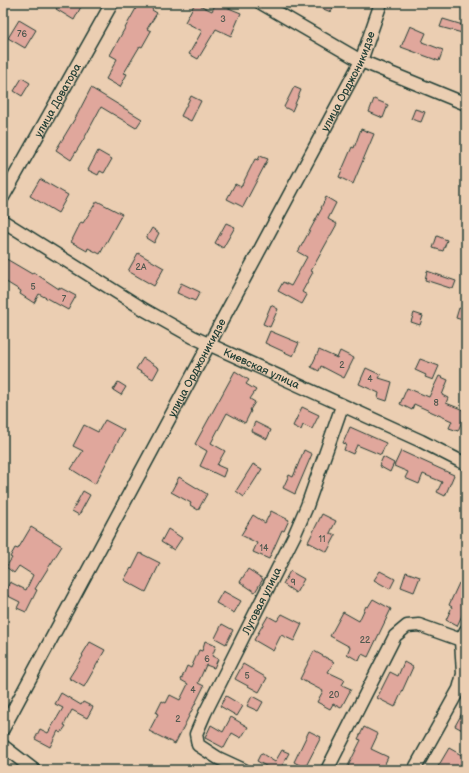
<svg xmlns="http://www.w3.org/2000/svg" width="469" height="773" font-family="'Balsamiq Sans',sans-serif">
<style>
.building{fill:#e0a79c;stroke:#1f3d34}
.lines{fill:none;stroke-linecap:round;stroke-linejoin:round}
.minor-casing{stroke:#1f3d34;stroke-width:15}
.minor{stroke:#ebceb2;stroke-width:12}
.labels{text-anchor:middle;stroke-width:3;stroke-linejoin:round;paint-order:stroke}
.number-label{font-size:9px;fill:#4f584e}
.street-label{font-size:11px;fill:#1f3d34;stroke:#ebceb2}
</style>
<rect width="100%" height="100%" fill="#ebceb2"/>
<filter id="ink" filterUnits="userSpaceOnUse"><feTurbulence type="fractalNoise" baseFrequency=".025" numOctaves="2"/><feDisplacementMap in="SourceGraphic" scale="8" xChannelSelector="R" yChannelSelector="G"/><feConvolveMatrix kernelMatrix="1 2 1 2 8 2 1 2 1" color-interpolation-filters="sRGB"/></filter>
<g filter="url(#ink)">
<g class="building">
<polygon points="60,3 83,3 74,20 56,9"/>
<polygon points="139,3 156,3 152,10 157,13 147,29 151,31 142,47 140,46 124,73 127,74 120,87 106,79 117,59 110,55"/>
<polygon points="195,3 212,11 216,3 241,13 231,36 216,29 198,59 189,54 202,31 185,22"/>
<polygon points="308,3 335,3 331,12"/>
<polygon points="443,19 466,26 466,34 440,27"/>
<polygon points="19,20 36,30 25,48 8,38"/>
<polygon points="410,26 426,33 422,42 443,50 439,61 401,47"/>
<polygon points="22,78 30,83 22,96 14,91"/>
<polygon points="294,87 301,90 292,111 284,107"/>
<polygon points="91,88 142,119 136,128 101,107 85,137 71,160 56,150 77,115"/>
<polygon points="191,96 201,101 191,121 181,116"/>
<polygon points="374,99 388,105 383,118 369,112"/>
<polygon points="415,109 425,112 421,122 411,119"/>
<polygon points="361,129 374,134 353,184 339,177 352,147 354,148"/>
<polygon points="98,151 112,159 104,173 100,171 98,175 88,170"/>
<polygon points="260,156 268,159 243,207 227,199 235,184 241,187 255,159 258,160"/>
<polygon points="40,179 68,195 58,213 30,196"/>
<polygon points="326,197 336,203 328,219 337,224 311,271 313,272 302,292 307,295 302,304 278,291 283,282 291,286 307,257 298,252 322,208 321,208"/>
<polygon points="97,201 122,214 100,254 88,248 87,251 71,242 81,222 83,223"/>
<polygon points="226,223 235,227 223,248 215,243"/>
<polygon points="152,228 159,233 154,243 146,238"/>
<polygon points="437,236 447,240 443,251 433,248"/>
<polygon points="138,253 164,268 154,286 128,271"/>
<polygon points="3,257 32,274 33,272 59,289 59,287 76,296 68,310 39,294 34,303 20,294 21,291 3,280"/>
<polygon points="427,271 456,281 453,289 425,280"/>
<polygon points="181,283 200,292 195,301 177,293"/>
<polygon points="271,305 278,309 270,327 263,324"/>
<polygon points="459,308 466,310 466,321 456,318"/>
<polygon points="414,313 423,316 420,325 411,322"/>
<polygon points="270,331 299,343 293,356 265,343"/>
<polygon points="319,350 337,358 340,351 354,358 344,378 321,366 319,371 311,367"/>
<polygon points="143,358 159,368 153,379 136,369"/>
<polygon points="420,359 439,366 433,380 425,377 426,375 415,370"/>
<polygon points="366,368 381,375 379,378 392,382 387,401 378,398 379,393 359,384"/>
<polygon points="235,371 249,380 246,384 256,390 250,399 255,402 250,410 251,411 245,423 227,413 211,443 225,451 217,465 226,469 223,477 200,466 207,451 195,444"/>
<polygon points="439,376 448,380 442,395 448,398 446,403 466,411 458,431 449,428 452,421 414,404 412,410 400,404 407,388 429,397"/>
<polygon points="118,382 126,387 121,395 113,390"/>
<polygon points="302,407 319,415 312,429 303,425 301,430 293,426"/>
<polygon points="105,420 124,430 95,484 71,469 83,451 73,446 84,425 98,432"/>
<polygon points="255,422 271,430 267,439 251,431"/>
<polygon points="350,427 386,443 381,455 357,445 353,454 344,450 346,444 343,443"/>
<polygon points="304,450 312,454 295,494 283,488 289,475 293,477"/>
<polygon points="401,451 454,475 445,496 437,492 442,482 423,474 419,484 405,478 408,472 394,466"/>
<polygon points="383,457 394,463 390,472 379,466"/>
<polygon points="253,464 262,469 244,497 236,491"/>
<polygon points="179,477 207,494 198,510 190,505 191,503 171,492"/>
<polygon points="83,491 90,495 79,515 72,511"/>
<polygon points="271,511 289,520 284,531 282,530 269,559 253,552 257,543 241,535 253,515 265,523"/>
<polygon points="322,514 336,521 330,533 336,535 327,552 308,542"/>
<polygon points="31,527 62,546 35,589 37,590 26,612 17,608 20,602 4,594 10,582 26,590 33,575 19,566 14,573 6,567 12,558 10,557 15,548 18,549"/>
<polygon points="168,529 182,538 174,550 161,542"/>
<polygon points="140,553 160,563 146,592 124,580 131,568 132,569"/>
<polygon points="248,569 263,579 255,592 240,582"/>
<polygon points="290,571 304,579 296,593 283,584"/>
<polygon points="380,571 395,579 390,589 374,580"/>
<polygon points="406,572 420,577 414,592 401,587"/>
<polygon points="459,583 466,586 466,607 457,626 446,620 452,607 449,605"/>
<polygon points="223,591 241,601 234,613 216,603"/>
<polygon points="373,599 391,609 368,657 362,654 359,661 347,654 350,647 330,636 343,612 359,621 366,606 368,607"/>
<polygon points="282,614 302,624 294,641 281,635 273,651 254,640 268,616 277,621"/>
<polygon points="222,624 233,630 226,644 215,638"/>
<polygon points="205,641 216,646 212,656 218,659 214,668 206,665 198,683 204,686 175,744 149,731 158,714 156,713 162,701 166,703 170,695 180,700 188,684 181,680 187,666 191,668 199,650 202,651"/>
<polygon points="90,642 105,650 84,687 69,678 83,656 82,655"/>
<polygon points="314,651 334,662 328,672 345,680 342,685 351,689 341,708 333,704 330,709 317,702 323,691 300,679"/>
<polygon points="404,662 413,667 395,707 377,698 390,672 398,676"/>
<polygon points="243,664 267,678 259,692 235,679"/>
<polygon points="61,693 81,705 83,702 93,707 87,718 72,710 64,725 66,726 61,733 58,731 50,747 35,739 40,729 48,733 63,708 55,704"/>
<polygon points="226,696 243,706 237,716 220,706"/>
<polygon points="252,696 263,702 258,711 247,706"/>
<polygon points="466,706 466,732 455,726"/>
<polygon points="231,717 248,727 241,738 232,733 224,748 205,738 211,725 223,732"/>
<polygon points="364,727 378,734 371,749 388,757 382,770 346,770 361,740 358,739"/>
<polygon points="309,731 321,737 305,768 294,762"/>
<polygon points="449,748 465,757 457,770 436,770"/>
<polygon points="282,750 289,753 282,766 288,770 271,770 271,769 257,761 261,753 275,762"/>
</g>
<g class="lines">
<g class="minor-casing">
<g id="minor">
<polyline points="261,3 361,61 466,104"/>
<path id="s1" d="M 3,197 L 112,3"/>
<path id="s2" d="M 3,221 L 145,310 L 193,337 L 421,441 L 466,464"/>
<path id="s3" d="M 3,729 L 361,61 L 381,3"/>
<polyline points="3,746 34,770"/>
<path id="s4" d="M 244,770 L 218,758 L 198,745 L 196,734 L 205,713 L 294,536 L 307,506 L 342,406"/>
<polyline points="327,770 395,636 407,626 419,625 461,640 466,630"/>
<polyline points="414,770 459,689 463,674 461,640"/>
</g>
</g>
<use href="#minor" class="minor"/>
</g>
</g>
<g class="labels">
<g class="number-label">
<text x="223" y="22">3</text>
<text x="22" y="37">76</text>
<text x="141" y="270">2А</text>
<text x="33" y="290">5</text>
<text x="64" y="302">7</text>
<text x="342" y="368">2</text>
<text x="370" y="382">4</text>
<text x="436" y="406">8</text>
<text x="322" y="542">11</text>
<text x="264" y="551">14</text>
<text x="293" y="585">9</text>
<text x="365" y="643">22</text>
<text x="207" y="662">6</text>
<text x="247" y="679">5</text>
<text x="193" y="693">4</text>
<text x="334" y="698">20</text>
<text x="178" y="722">2</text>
</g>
<g class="street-label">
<text dy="4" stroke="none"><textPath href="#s3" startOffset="734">улица Орджоникидзе</textPath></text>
<text dy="4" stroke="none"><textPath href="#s1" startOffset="111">улица Доватора</textPath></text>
<text dy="4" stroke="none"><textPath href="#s3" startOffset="410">улица Орджоникидзе</textPath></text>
<text dy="4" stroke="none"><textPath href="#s2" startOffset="298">Киевская улица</textPath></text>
<text dy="4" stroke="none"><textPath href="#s4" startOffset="212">Луговая улица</textPath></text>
</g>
</g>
<rect width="469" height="773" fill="none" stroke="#ebceb2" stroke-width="16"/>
<rect x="8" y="8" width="453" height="757" fill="none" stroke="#1f3d34" stroke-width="1.5" filter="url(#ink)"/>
</svg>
